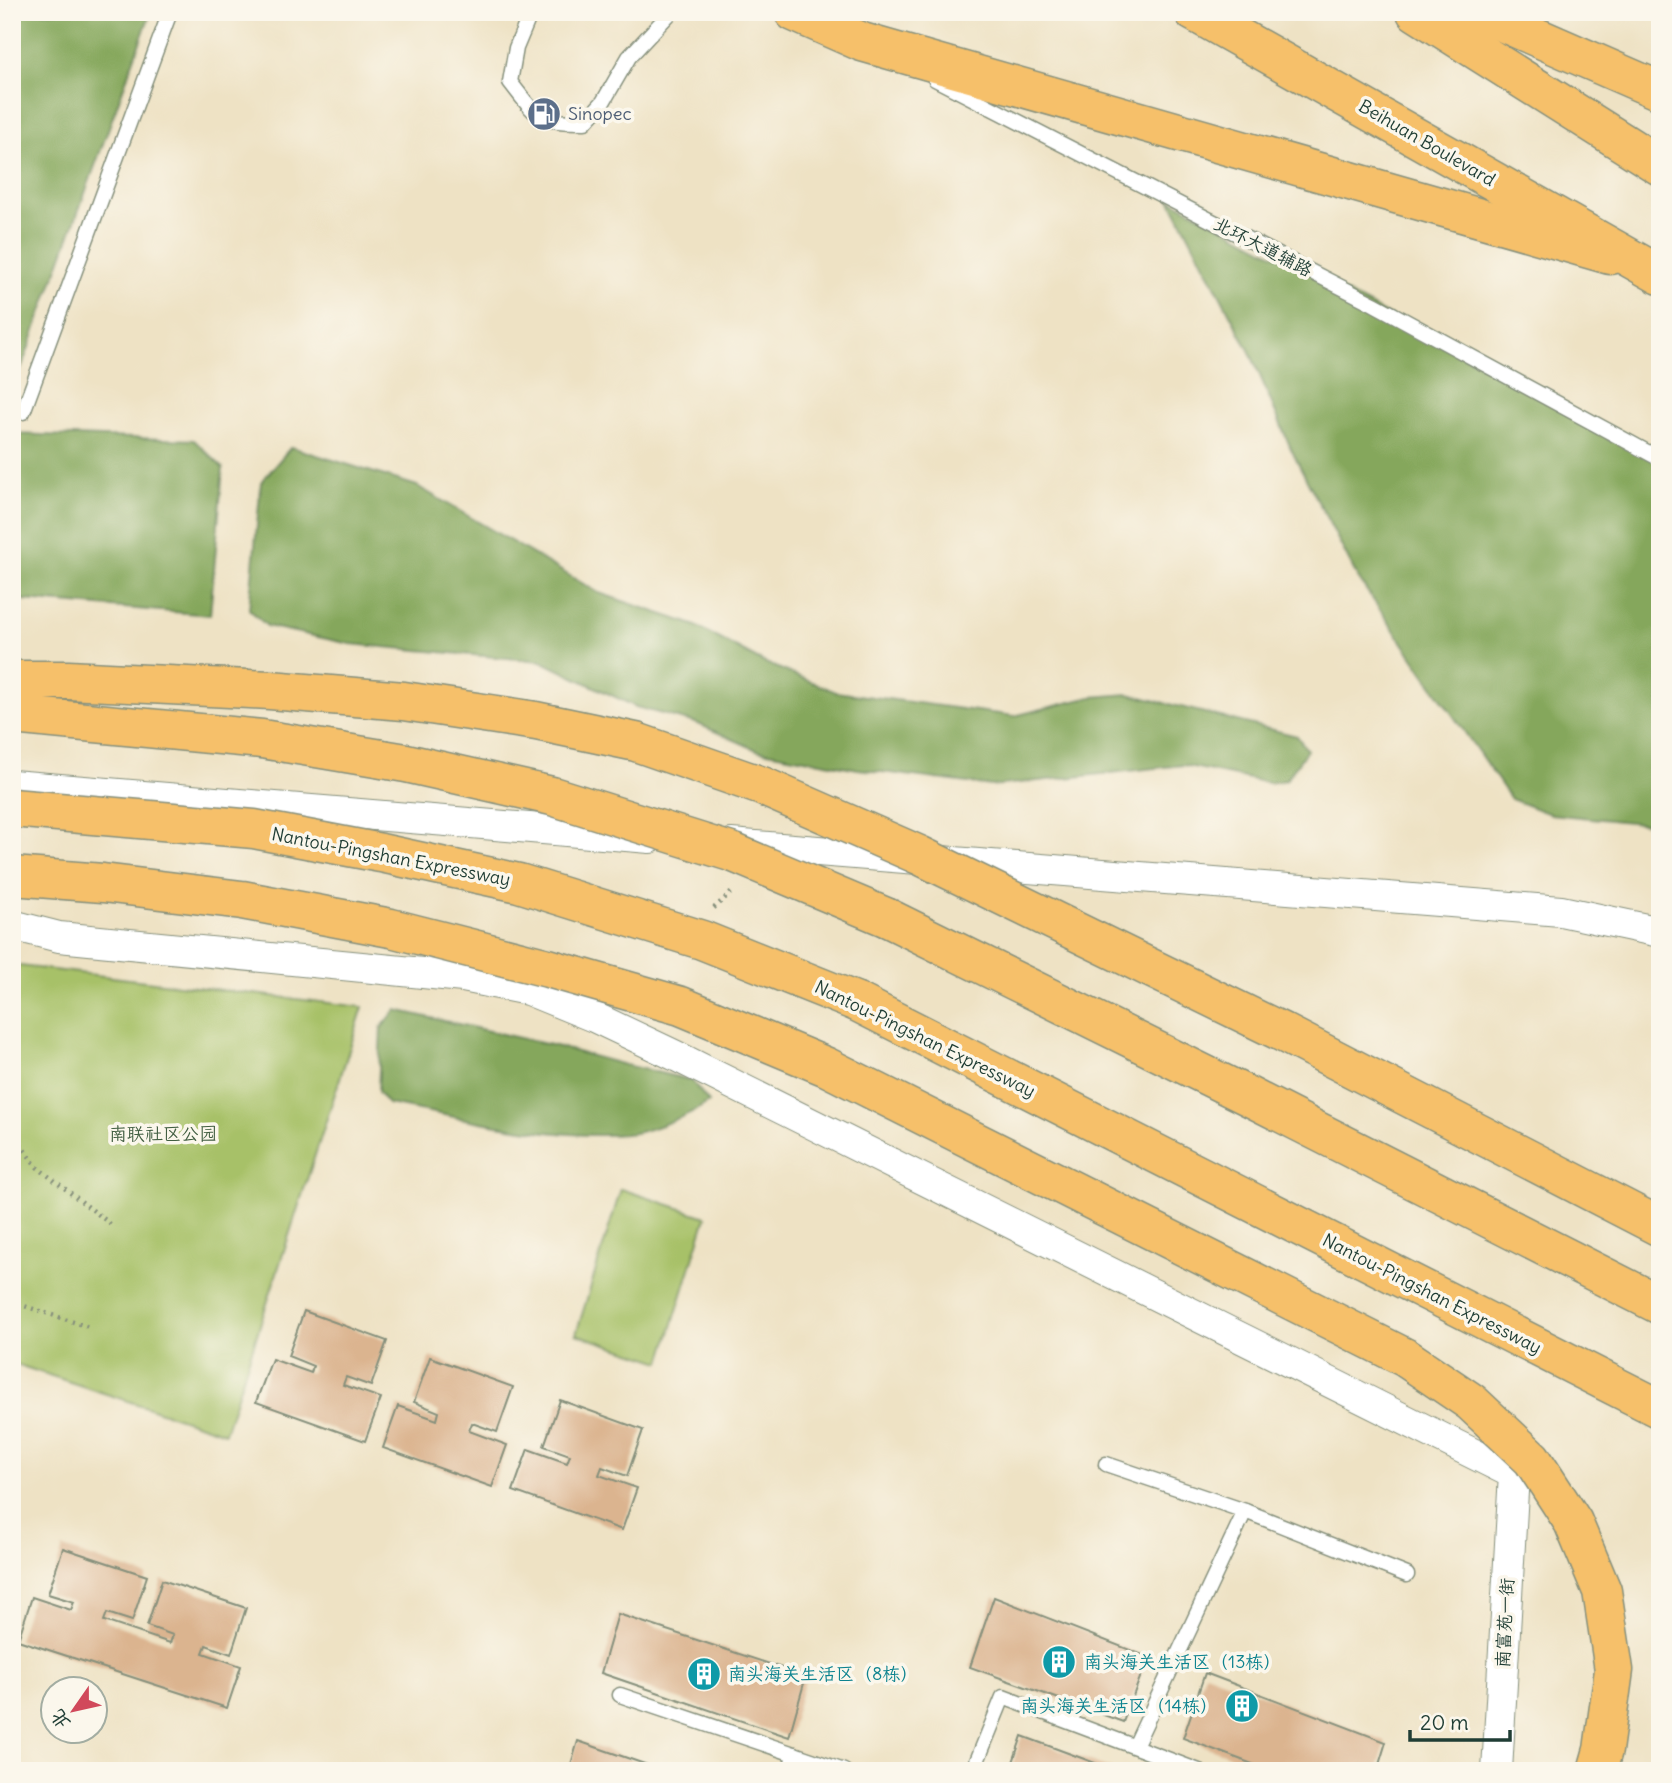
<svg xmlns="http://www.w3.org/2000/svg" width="1672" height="1783" font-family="Delius,'LXGW WenKai TC',sans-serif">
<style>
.green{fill:#a7c168;stroke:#637f4e;stroke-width:2}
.forest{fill:#85a75c;stroke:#527248;stroke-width:2}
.building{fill:#dbb48f}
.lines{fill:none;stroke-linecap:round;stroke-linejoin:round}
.service-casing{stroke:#86907c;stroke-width:17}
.minor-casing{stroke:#86907c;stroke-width:32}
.primary-casing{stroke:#86907c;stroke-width:41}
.trunk-casing{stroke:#86907c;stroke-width:41}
.path{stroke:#86907c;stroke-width:4.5;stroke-dasharray:2 5;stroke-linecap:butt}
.service{stroke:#fff;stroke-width:14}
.minor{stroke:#fff;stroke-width:30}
.primary{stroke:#f6c06b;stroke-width:38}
.trunk{stroke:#f6c06b;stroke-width:38}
.trunk-bridge-casing{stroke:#86907c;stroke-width:41;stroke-linecap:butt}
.trunk-bridge{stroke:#f6c06b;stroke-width:38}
.labels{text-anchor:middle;stroke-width:7;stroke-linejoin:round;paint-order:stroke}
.service-label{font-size:18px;fill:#4e5e75;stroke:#fbf7ec;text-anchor:start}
.street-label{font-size:18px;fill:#1f3d34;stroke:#fbf7ec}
.park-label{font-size:18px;fill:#415e41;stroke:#fbf7ec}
.culture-label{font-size:18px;fill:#0d838f;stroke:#fbf7ec;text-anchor:start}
</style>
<rect width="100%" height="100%" fill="#fbf7ec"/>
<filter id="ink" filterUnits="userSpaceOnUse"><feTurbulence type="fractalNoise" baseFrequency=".0143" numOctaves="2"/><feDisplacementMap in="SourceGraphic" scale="14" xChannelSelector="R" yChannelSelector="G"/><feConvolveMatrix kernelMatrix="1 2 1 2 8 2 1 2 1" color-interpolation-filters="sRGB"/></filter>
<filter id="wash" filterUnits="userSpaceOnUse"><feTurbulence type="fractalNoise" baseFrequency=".00686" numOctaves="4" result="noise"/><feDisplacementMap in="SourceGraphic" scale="28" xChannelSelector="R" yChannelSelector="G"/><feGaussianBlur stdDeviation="1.57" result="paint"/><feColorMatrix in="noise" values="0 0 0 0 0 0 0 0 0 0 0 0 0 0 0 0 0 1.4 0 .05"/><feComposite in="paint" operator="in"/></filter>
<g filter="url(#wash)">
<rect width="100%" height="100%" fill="#eee2c4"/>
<g class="green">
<polygon points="12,965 363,1007 225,1433 12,1363"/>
<polygon points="621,1189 706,1217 661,1362 576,1334"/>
</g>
<g class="forest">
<polygon points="12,12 151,12 21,369 12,376"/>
<polygon points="1170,199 1660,460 1660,825 1550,814 1511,799 1358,578 1292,451 1250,352"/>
<polygon points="12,434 194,440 223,468 210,615 12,599"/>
<polygon points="291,447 417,486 599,593 694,625 763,662 836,692 1014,716 1091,697 1129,694 1297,736 1307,750 1286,780 1269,783 1183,765 992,786 858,769 757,750 696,723 636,707 541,661 350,644 267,626 249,609 261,482"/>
<path d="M 396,1010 L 555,1046 L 625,1065 L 691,1080 L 709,1102 C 692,1114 647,1133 626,1134 C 548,1140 464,1118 388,1104 L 378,1092 L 381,1028 Z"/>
</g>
<g id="blocks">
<g class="building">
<polygon points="304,1311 387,1341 371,1386 346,1377 343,1385 381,1398 365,1441 256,1402 272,1359 311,1373 313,1366 288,1356"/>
<polygon points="430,1357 513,1387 497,1432 472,1423 469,1431 507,1445 492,1487 383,1448 398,1406 437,1420 439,1412 414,1402"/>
<polygon points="560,1400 643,1430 627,1476 602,1467 599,1475 637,1488 622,1530 513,1491 528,1449 567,1463 570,1455 544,1446"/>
<polygon points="63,1548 147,1576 132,1621 107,1613 104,1621 170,1643 173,1635 147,1626 162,1580 246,1608 231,1654 206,1645 203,1653 241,1666 227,1708 18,1640 32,1597 71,1610 74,1602 48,1594"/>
<polygon points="994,1597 1148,1657 1123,1722 970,1667"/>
<polygon points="618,1614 806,1676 789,1737 601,1673"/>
<polygon points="1205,1673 1386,1742 1377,1771 1271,1771 1183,1738"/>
<polygon points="1022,1736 1114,1770 1114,1771 1010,1771"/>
<polygon points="578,1741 662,1770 662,1771 569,1771"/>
</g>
</g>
</g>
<g filter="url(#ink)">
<use href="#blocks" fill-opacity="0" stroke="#86907c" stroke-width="2"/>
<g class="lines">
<g class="service-casing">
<g id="service">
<path d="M 531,12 L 516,48 L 510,82 C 539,119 537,122 585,122 L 603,102 L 629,57 L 671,12"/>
<polyline points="935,79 1374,304 1660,459"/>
<polyline points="23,412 170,12"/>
<polyline points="1106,1464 1245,1511"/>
<polyline points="620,1695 844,1771"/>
<polyline points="1135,1746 1245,1511 1407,1575"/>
<polyline points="789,1771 795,1754"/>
<polyline points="973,1771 1003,1697 1199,1771"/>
</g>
</g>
<g class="minor-casing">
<g id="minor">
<polyline points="12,785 650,838"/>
<polyline points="731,844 1561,911 1660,932"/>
<polyline points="12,925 59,937 463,977 528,990 594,1017 674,1055 1514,1474 1497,1771"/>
</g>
</g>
<g class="primary-casing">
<g id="primary">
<polyline points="794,12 862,42 1610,255"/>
<polyline points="1416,12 1660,166"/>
</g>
</g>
<g class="trunk-casing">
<g id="trunk">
<polyline points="1194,12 1660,275"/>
<polyline points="1479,12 1660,91"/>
<polyline points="888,918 1248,1096 1660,1305"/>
<polyline points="857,1002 1660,1409"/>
</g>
</g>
<g class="path">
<polyline points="714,908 733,891"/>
<polyline points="12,1133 37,1167 113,1226"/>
<polyline points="12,1302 89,1327"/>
</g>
<use href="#service" class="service"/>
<use href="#minor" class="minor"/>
<use href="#primary" class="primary"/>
<use href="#trunk" class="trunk"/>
<g class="trunk-bridge-casing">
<g id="trunk-bridge">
<polyline points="12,680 68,680 270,690 404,701 536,721 636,742 762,786 919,855 1282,1032 1660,1227"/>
<polyline points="12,715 262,739 406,763 552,796 734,853 888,918"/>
<polyline points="12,808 254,829 381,853 519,883 702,940 857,1002"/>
<polyline points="12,876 103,883 242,900 391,928 548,968 681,1006 827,1067 1406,1358 1471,1402 1532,1459 1573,1522 1602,1591 1614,1670 1603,1750 1597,1771"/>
</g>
</g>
<use href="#trunk-bridge" class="trunk-bridge"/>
</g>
</g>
<defs>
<g id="fuel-disc" transform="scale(1.75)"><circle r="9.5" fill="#5c6f8a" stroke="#fbf7ec"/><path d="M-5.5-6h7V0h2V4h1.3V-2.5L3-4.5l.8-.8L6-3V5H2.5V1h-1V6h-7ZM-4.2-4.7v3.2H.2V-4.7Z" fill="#fff"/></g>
<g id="building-disc" transform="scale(1.75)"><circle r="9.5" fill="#0f9aa8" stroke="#fbf7ec"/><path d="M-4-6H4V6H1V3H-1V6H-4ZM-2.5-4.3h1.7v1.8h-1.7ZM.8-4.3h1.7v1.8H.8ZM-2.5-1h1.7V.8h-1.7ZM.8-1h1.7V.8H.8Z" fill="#fff"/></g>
</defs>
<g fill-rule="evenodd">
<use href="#fuel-disc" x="544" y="114"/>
<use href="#building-disc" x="1059" y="1662"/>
<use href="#building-disc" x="704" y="1674"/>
<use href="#building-disc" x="1242" y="1706"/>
</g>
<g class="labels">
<g class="service-label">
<text x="568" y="120">Sinopec</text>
</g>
<g class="street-label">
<text transform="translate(1427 143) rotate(30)" y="6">Beihuan Boulevard</text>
<text transform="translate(1263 247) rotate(27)" y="6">北环大道辅路</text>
<text transform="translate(391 857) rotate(11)" y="6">Nantou-Pingshan Expressway</text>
<text transform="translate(925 1039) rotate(26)" y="6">Nantou-Pingshan Expressway</text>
<text transform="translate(1432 1294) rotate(27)" y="6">Nantou-Pingshan Expressway</text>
<text transform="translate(1505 1623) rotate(-87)" y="6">南富苑一街</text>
</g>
<g class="park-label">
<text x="163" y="1140">南联社区公园</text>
</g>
<g class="culture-label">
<text x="1084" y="1668">南头海关生活区（13栋）</text>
<text x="728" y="1680">南头海关生活区（8栋）</text>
<text x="1218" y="1712" text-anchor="end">南头海关生活区（14栋）</text>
</g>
</g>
<rect width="1672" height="1783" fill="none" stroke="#fbf7ec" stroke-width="42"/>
<g transform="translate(74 1710) rotate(236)"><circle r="33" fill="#fbf7ec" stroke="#a3ada2" stroke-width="2"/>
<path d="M0-5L12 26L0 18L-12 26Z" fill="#d1495b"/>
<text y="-10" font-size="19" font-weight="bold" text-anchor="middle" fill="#1f3d34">北</text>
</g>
<path d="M1410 1730v10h100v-10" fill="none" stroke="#1f3d34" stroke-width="3.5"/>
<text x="1420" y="1730" font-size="21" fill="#1f3d34" stroke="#fbf7ec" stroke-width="5" paint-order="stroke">20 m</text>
</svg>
